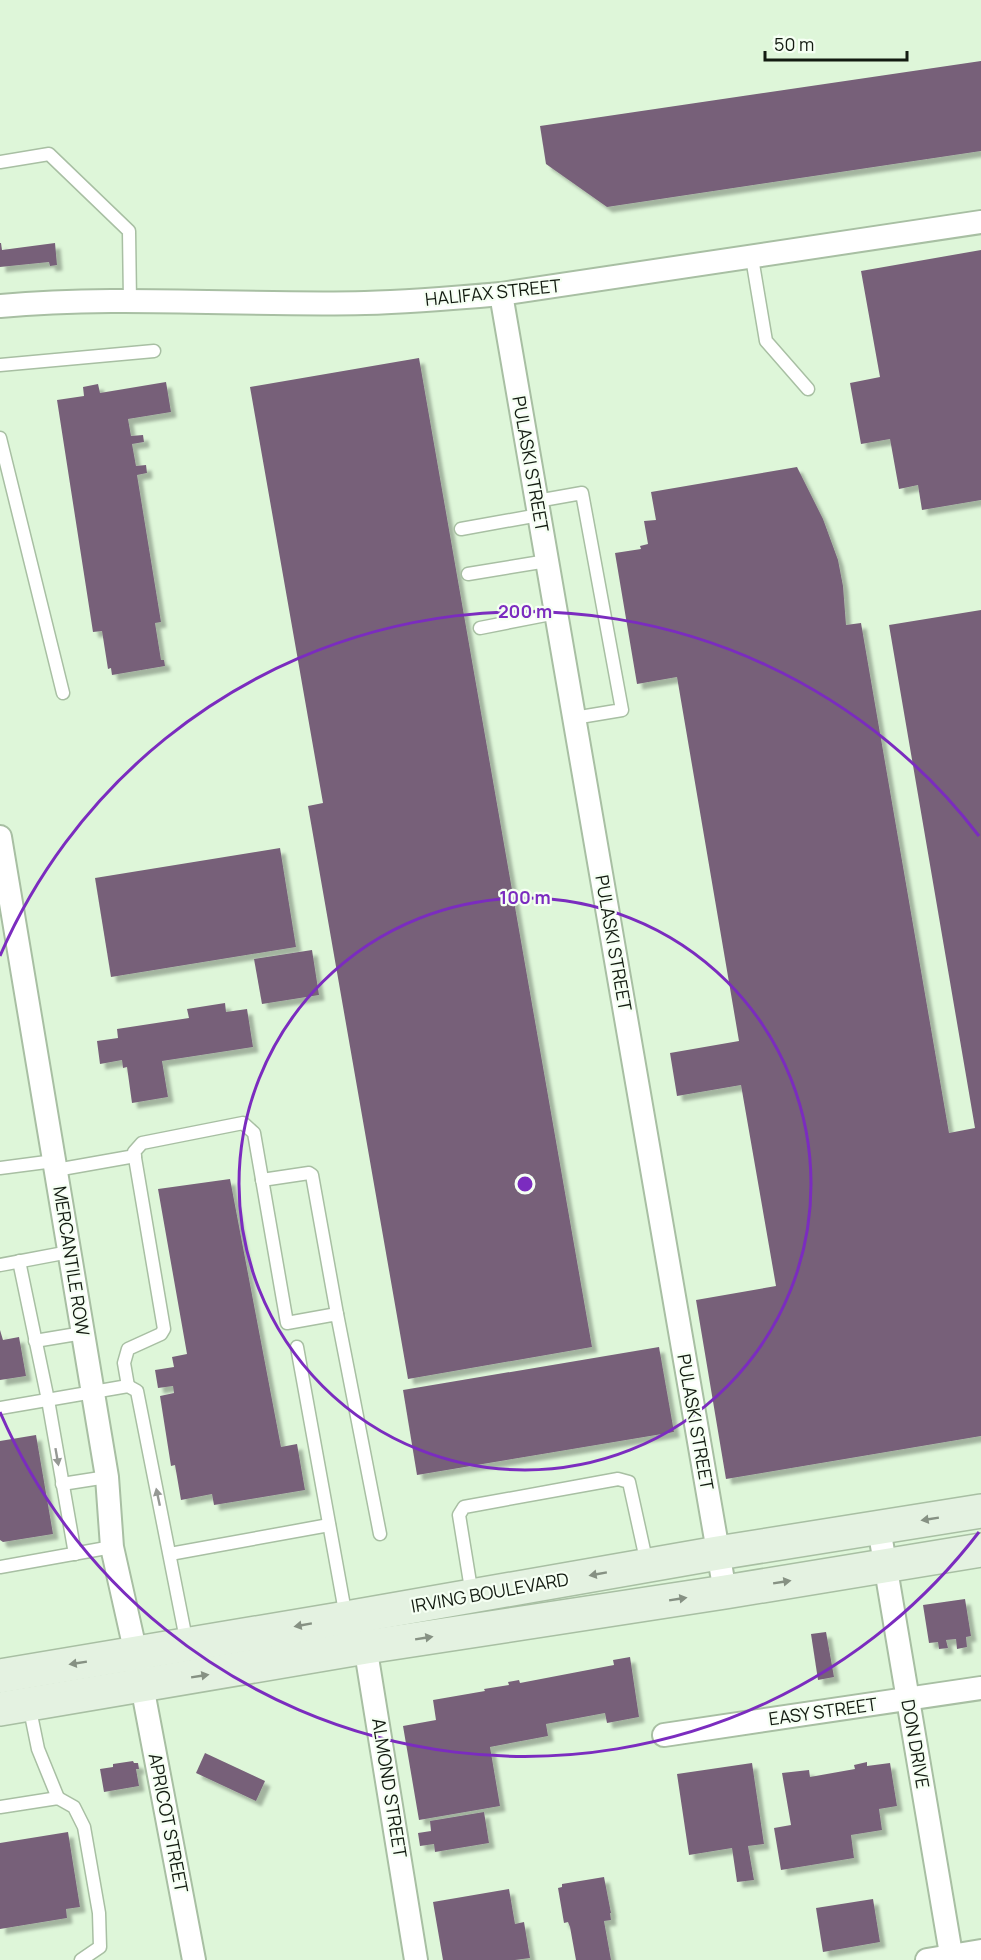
<svg xmlns="http://www.w3.org/2000/svg" width="981" height="1960" font-family="Manrope,sans-serif">
<style>
.building{fill:#776179;filter:url(#shadow)}
.lines{fill:none;stroke-linecap:round;stroke-linejoin:round}
.lane-casing{stroke:#a8bfa3;stroke-width:15}
.street-casing{stroke:#a8bfa3;stroke-width:26}
.secondary-casing{stroke:#a8bfa3;stroke-width:36}
.lane{stroke:#fff;stroke-width:12}
.street{stroke:#fff;stroke-width:22}
.secondary{stroke:#e4f2e1;stroke-width:33}
.oneway{fill:#959894}
.oneway2{fill:#869183}
.ring{fill:none;stroke:#7b2cbf;stroke-width:3}
.labels{text-anchor:middle;stroke-width:4.5;stroke-linejoin:round;paint-order:stroke}
.street-label{font-size:18px;fill:#131b11;stroke:#f5fff3}
.centre{fill:#7b2cbf;stroke:#f5fff3;stroke-width:3}
.ring-label{font-size:18px;text-anchor:middle;font-weight:bold;fill:#7b2cbf;stroke:#f5fff3;stroke-width:4.5;stroke-linejoin:round;paint-order:stroke}
</style>
<defs>
<filter id="shadow"><feDropShadow dx="5.5" dy="5.5" stdDeviation="1.5" flood-color="#0004"/></filter>
</defs>
<rect width="100%" height="100%" fill="#def6d9"/>
<g class="building">
<polygon points="981,61 981,151 607,207 546,164 540,126"/>
<polygon points="0,243 1,243 2,250 55,243 57,265 50,266 49,262 0,267"/>
<polygon points="981,250 981,500 922,510 918,485 899,489 890,439 861,444 850,383 880,377 861,271"/>
<polygon points="419,358 592,1347 408,1379 308,806 323,803 250,387"/>
<polygon points="166,382 171,412 128,419 131,436 143,435 144,442 132,444 136,466 146,465 147,473 137,475 161,622 155,623 161,660 164,660 165,666 112,675 111,668 108,669 102,631 93,632 57,400 84,396 83,387 98,384 100,393"/>
<polygon points="797,467 823,519 838,560 843,586 846,625 861,623 949,1133 975,1128 889,625 981,610 981,1436 726,1479 696,1300 776,1286 741,1085 677,1096 670,1053 739,1041 677,677 637,684 615,553 641,549 640,546 648,544 644,521 656,520 651,492"/>
<polygon points="280,848 296,947 111,977 95,878"/>
<polygon points="312,950 319,995 262,1004 254,959"/>
<polygon points="225,1003 226,1012 247,1009 253,1047 162,1061 168,1097 132,1103 127,1067 123,1068 122,1060 100,1064 97,1041 118,1038 117,1029 189,1018 187,1009"/>
<polygon points="230,1179 281,1447 297,1444 305,1490 214,1505 212,1494 181,1500 175,1465 171,1466 160,1396 174,1393 173,1386 158,1388 155,1370 174,1367 172,1357 187,1354 158,1189"/>
<polygon points="0,1330 3,1340 19,1337 26,1376 0,1380"/>
<polygon points="659,1347 674,1432 417,1475 403,1390"/>
<polygon points="36,1435 53,1534 3,1542 0,1540 0,1441"/>
<polygon points="965,1599 971,1636 966,1637 967,1647 957,1649 956,1639 946,1640 948,1648 939,1649 938,1642 929,1643 923,1605"/>
<polygon points="826,1632 834,1677 818,1680 811,1634"/>
<polygon points="630,1657 639,1717 607,1723 605,1713 546,1724 548,1736 490,1747 500,1806 419,1820 403,1726 436,1720 433,1700 485,1691 484,1689 509,1685 508,1682 519,1680 520,1683 614,1665 613,1660"/>
<polygon points="205,1753 265,1781 256,1801 196,1773"/>
<polygon points="133,1761 134,1763 138,1763 139,1769 136,1769 139,1786 104,1792 100,1769 113,1767 113,1764"/>
<polygon points="867,1762 867,1766 890,1763 897,1806 879,1809 882,1830 851,1835 854,1858 781,1870 774,1828 791,1825 782,1773 809,1770 810,1777 855,1769 854,1765"/>
<polygon points="752,1763 764,1844 748,1846 754,1880 737,1882 732,1848 689,1855 677,1774"/>
<polygon points="484,1812 489,1843 435,1852 434,1844 420,1846 418,1833 431,1831 430,1821"/>
<polygon points="68,1832 80,1907 66,1909 67,1918 0,1929 0,1843"/>
<polygon points="604,1877 611,1913 610,1913 611,1920 604,1921 611,1960 576,1960 570,1927 568,1922 564,1923 558,1888 562,1887 562,1884"/>
<polygon points="509,1889 515,1924 524,1922 530,1958 515,1960 443,1960 433,1902"/>
<polygon points="873,1899 880,1942 823,1952 816,1908"/>
</g>
<g class="lines">
<g class="lane-casing">
<g id="lane">
<polyline points="0,162 49,154 129,231 130,301"/>
<polyline points="752,258 766,341 808,389"/>
<polyline points="0,365 154,351"/>
<polyline points="0,438 63,693"/>
<polyline points="537,501 582,493 622,710 574,718"/>
<polyline points="461,529 539,515"/>
<polyline points="468,574 547,561"/>
<polyline points="480,628 556,613"/>
<polyline points="0,1168 54,1161"/>
<polyline points="56,1170 135,1156"/>
<polyline points="262,1180 309,1173 312,1175 337,1314"/>
<polyline points="19,1261 48,1400 75,1554"/>
<polyline points="0,1265 69,1252"/>
<polyline points="35,1341 83,1333"/>
<polyline points="297,1347 346,1617"/>
<polyline points="128,1386 124,1363 128,1349 161,1334 164,1329 134,1152 142,1143 243,1123 254,1133 287,1323 337,1314 380,1534"/>
<polyline points="0,1408 128,1386 137,1391 187,1644"/>
<polyline points="62,1484 107,1477"/>
<polyline points="170,1554 329,1525"/>
<polyline points="0,1567 112,1547"/>
<polyline points="472,1595 459,1515 464,1507 618,1479 629,1482 647,1564"/>
<polyline points="29,1705 38,1749 58,1798"/>
<polyline points="0,1807 58,1798 74,1807 84,1827 99,1913 100,1947 81,1960"/>
</g>
</g>
<g class="street-casing">
<g id="street">
<polyline points="501,294 725,1592"/>
<path d="M 0,306 C 121,295 243,306 365,303 C 410,302 456,298 501,294 L 981,222"/>
<polyline points="0,837 107,1477 112,1547 136,1654 194,1960"/>
<polyline points="879,1528 952,1960"/>
<polyline points="363,1633 416,1960"/>
<polyline points="664,1735 981,1688"/>
<polyline points="927,1960 981,1951"/>
</g>
</g>
<g class="secondary-casing">
<g id="secondary">
<polyline points="0,1676 346,1618 718,1553 981,1511"/>
<polyline points="0,1709 366,1647 725,1592 981,1550"/>
</g>
</g>
<use href="#lane" class="lane"/>
<use href="#street" class="street"/>
<use href="#secondary" class="secondary"/>
</g>
<defs><path id="oneway-solid" d="M-6-.8H1V-3.2L6.5 0L1 3.2V.8H-6Z" transform="scale(1.5)"/></defs>
<g class="oneway">
<use href="#oneway-solid" transform="translate(57 1457) rotate(80)"/>
<use href="#oneway-solid" transform="translate(158 1497) rotate(-102)"/>
</g>
<g class="oneway2">
<use href="#oneway-solid" transform="translate(930 1519) rotate(171)"/>
<use href="#oneway-solid" transform="translate(598 1574) rotate(170)"/>
<use href="#oneway-solid" transform="translate(782 1582) rotate(-9)"/>
<use href="#oneway-solid" transform="translate(678 1599) rotate(-9)"/>
<use href="#oneway-solid" transform="translate(303 1625) rotate(170)"/>
<use href="#oneway-solid" transform="translate(424 1638) rotate(-9)"/>
<use href="#oneway-solid" transform="translate(78 1663) rotate(171)"/>
<use href="#oneway-solid" transform="translate(200 1676) rotate(-9)"/>
</g>
<g class="ring">
<circle cx="525" cy="1184" r="286"/>
<path d="M979 1532A572 572 0 0 1 0 1412M0 956A572 572 0 0 1 979 836"/>
</g>
<g class="labels">
<g class="street-label">
<text transform="translate(493 293) rotate(-6)" y="6">HALIFAX STREET</text>
<text transform="translate(530 464) rotate(80)" y="6">PULASKI STREET</text>
<text transform="translate(613 943) rotate(80)" y="6">PULASKI STREET</text>
<text transform="translate(71 1261) rotate(81)" y="6">MERCANTILE ROW</text>
<text transform="translate(695 1422) rotate(80)" y="6">PULASKI STREET</text>
<text transform="translate(490 1593) rotate(-10)" y="6">IRVING BOULEVARD</text>
<text transform="translate(823 1712) rotate(-8)" y="6">EASY STREET</text>
<text transform="translate(915 1744) rotate(80)" y="6">DON DRIVE</text>
<text transform="translate(389 1788) rotate(81)" y="6">ALMOND STREET</text>
<text transform="translate(168 1823) rotate(79)" y="6">APRICOT STREET</text>
</g>
</g>
<circle cx="525" cy="1184" r="9" class="centre"/>
<g class="ring-label">
<text x="525" y="618">200 m</text>
<text x="525" y="904">100 m</text>
</g>
<path d="M765 51v9h142v-9" fill="none" stroke="#131b11" stroke-width="3"/>
<text x="774" y="51" font-size="18" fill="#131b11" stroke="#f5fff3" stroke-width="4.5" paint-order="stroke">50 m</text>
</svg>
